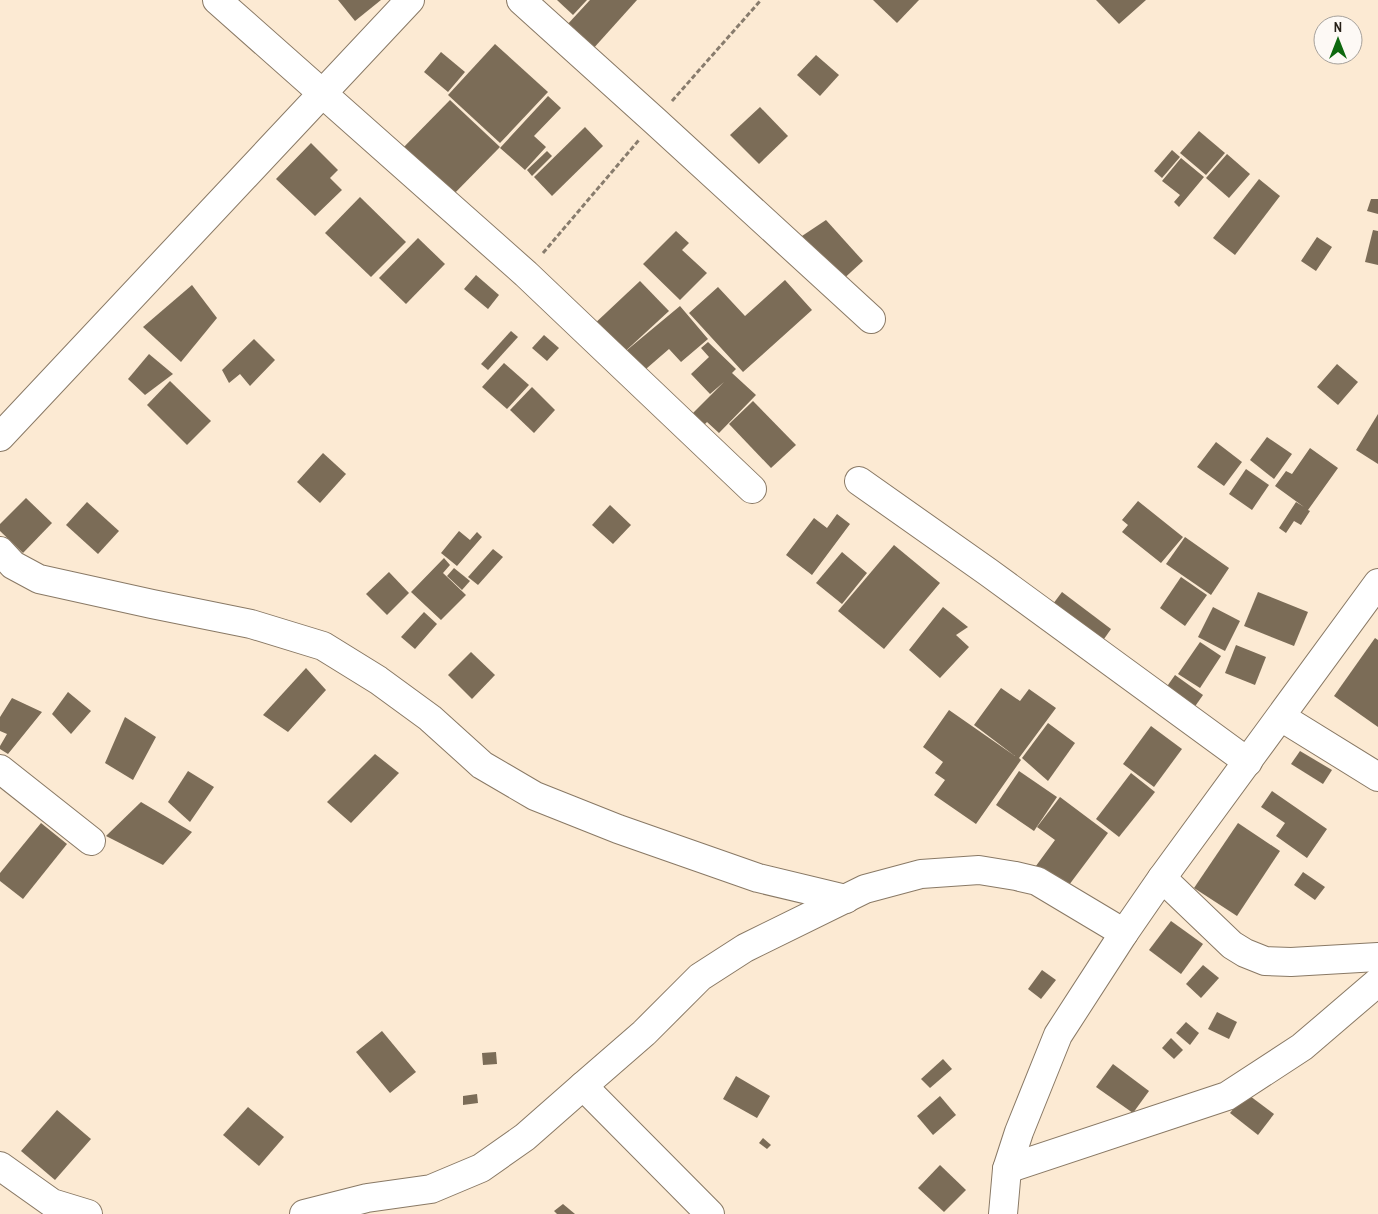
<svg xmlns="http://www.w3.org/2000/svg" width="1378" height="1214" font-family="'Archivo Narrow',sans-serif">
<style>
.building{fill:#7b6c57}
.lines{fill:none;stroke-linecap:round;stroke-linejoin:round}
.minor-casing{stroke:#897965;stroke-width:30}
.path{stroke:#887c6d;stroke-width:3;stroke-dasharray:5 2.5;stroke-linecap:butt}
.minor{stroke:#fff;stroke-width:28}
</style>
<rect width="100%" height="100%" fill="#fcead3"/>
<g class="building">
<polygon points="338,0 381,0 355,21"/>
<polygon points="557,0 587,0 573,15"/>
<polygon points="590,0 637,0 592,50 566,26"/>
<polygon points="873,0 919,0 897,23"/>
<polygon points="1096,0 1146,0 1119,24"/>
<polygon points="495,44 548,92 500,143 448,95"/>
<polygon points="441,52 465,72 448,92 424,72"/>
<polygon points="816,55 839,75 820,96 797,75"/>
<polygon points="548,96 561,108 534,136 546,147 525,170 500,148"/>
<polygon points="450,100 500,147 448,200 398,153"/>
<polygon points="760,107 788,136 759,164 730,135"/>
<polygon points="585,127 603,146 552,196 534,177"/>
<polygon points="1199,131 1225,153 1206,175 1180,153"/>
<polygon points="311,143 338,170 330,178 342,190 315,216 276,179"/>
<polygon points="1172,150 1180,157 1162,178 1154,171"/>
<polygon points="547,151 552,156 532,176 527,170"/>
<polygon points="1227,154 1250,174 1229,198 1206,178"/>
<polygon points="1181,158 1204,177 1179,207 1174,202 1180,195 1162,181"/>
<polygon points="1259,179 1280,196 1235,255 1213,238"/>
<polygon points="360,197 406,242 371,277 325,233"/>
<polygon points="1371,199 1378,199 1378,214 1367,211"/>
<polygon points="826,220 863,261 839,283 793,242"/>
<polygon points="1373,230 1378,231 1378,265 1365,262"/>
<polygon points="676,231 689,243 682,250 707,273 680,300 643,264"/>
<polygon points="1317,237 1332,247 1316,271 1301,261"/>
<polygon points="418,238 445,264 406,304 379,278"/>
<polygon points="476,275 499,295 488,309 464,289"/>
<polygon points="785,280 812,310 743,372 689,313 718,287 745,316"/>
<polygon points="640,281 669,311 619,357 591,327"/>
<polygon points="192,285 217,318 181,362 143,327"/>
<polygon points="680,306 708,339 681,362 669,349 639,375 621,355"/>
<polygon points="511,331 518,337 488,370 481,364"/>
<polygon points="544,335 559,348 547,361 532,348"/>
<polygon points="254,339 275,360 250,386 240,374 229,383 222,370"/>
<polygon points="708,342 736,369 732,373 756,395 719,433 707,422 699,430 687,419 724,382 710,394 691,374 709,357 701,348"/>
<polygon points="149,354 173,374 145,395 128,379"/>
<polygon points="504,363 529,385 507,409 482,387"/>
<polygon points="1337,364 1358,382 1338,405 1317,387"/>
<polygon points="170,381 211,421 187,445 147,405"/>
<polygon points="532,387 555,410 534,433 510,410"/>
<polygon points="753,401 796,445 771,468 729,424"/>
<polygon points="1378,414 1378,464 1356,450"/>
<polygon points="1267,437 1292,454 1274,479 1250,460"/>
<polygon points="1216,442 1242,462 1224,486 1197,467"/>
<polygon points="1310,448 1338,468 1308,510 1310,511 1301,525 1294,521 1286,533 1279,528 1296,502 1304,507 1275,486 1286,471 1292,474"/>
<polygon points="323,453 346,474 320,503 297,482"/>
<polygon points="1246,469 1269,485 1252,510 1229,494"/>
<polygon points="26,498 52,523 23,553 0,531 0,524"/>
<polygon points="1138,501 1183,537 1161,563 1122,532 1128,525 1122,520"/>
<polygon points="87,502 119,531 98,554 66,525"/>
<polygon points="610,505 631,525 613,544 592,525"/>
<polygon points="837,514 850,524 812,575 786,555 814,518 827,528"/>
<polygon points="459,531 470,540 477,532 482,537 457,566 441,553"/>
<polygon points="1185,537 1229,568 1211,595 1166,564"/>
<polygon points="894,545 940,583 884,649 838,611"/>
<polygon points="493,549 503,557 478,585 468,577"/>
<polygon points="842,552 867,573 842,604 816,583"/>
<polygon points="444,558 450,565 443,573 466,595 441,620 411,592"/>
<polygon points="454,568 470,581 462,590 447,576"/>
<polygon points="389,572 409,593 387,615 366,594"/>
<polygon points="1181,577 1207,595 1185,626 1160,608"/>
<polygon points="1062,592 1111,629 1097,649 1047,612"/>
<polygon points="1258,592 1308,612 1294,646 1244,626"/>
<polygon points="943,607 968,627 956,635 969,647 940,678 909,650"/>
<polygon points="1213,607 1240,621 1225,651 1198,637"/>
<polygon points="424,612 437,624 415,649 401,637"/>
<polygon points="1375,638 1378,640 1378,727 1334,696"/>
<polygon points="1200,642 1221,656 1200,688 1178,674"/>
<polygon points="1236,645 1266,657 1255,685 1225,673"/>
<polygon points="471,652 495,675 472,699 448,675"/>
<polygon points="306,668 326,690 288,732 263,715"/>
<polygon points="1175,675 1203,695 1189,715 1161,695"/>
<polygon points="1001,688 1020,701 1029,689 1056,708 1019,758 1021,760 976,824 934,795 945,780 935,773 943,762 923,747 949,710 1015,756 974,725"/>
<polygon points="68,692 91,711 71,734 52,714"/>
<polygon points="12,698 42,712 8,754 0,749 0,746 7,734 0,731 0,717"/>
<polygon points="125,717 156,737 133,780 105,763"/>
<polygon points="1048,723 1075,743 1048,781 1022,758"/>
<polygon points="1151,726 1182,749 1154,787 1123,764"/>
<polygon points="1300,751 1332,770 1323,784 1291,764"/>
<polygon points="375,754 399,773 351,823 327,802"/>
<polygon points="188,771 214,787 190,822 168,802"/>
<polygon points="1019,771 1057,797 1034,831 996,805"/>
<polygon points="1131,773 1155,792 1119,837 1096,819"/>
<polygon points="1272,791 1327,829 1307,858 1276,836 1285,823 1261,807"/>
<polygon points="1060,797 1108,833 1063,893 1033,870 1055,840 1037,827"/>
<polygon points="141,802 192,832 163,865 106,836"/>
<polygon points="41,823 67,844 23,899 0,881 0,873"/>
<polygon points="1238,823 1280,851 1237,916 1194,888"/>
<polygon points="1303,872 1325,887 1315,900 1294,885"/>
<polygon points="1171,921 1203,944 1181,974 1149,950"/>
<polygon points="1203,965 1219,978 1201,998 1186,984"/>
<polygon points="1042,970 1056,980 1041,999 1028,989"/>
<polygon points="1217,1012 1237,1022 1229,1039 1208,1029"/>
<polygon points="1186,1022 1199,1033 1190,1045 1176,1033"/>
<polygon points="382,1031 416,1072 390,1093 356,1052"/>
<polygon points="1171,1038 1183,1050 1174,1059 1162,1048"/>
<polygon points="496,1052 497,1064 483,1065 482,1053"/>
<polygon points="943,1059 952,1069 930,1088 921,1079"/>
<polygon points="1113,1064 1149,1091 1133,1113 1096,1087"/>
<polygon points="736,1076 770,1096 757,1118 723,1099"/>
<polygon points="1246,1093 1274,1114 1258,1135 1230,1113"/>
<polygon points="477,1094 478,1103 463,1105 463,1096"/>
<polygon points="940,1096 956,1115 933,1135 917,1116"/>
<polygon points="248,1107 284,1137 259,1166 223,1135"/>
<polygon points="57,1110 91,1139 55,1180 21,1151"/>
<polygon points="763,1138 771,1145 767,1149 759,1143"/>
<polygon points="940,1165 966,1190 944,1212 918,1188"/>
<polygon points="563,1204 575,1214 557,1214 554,1211"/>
</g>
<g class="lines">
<g class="minor-casing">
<g id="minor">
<polyline points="217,0 526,274 752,489"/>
<polyline points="521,0 655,121 871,319"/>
<polyline points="0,437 410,0"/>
<polyline points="859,481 988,572 1248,762"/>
<polyline points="0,551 13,565 39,579 152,604 251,624 323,646 378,680 430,718 482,765 535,796 618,829 758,878 846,899"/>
<polyline points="1281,717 1378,777"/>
<polyline points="0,769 91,841"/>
<polyline points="1162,878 1232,945 1245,953 1265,961 1291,962 1378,957"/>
<polyline points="583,1086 710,1214"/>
<polyline points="0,1166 52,1203 88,1214"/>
<polyline points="1007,1169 1227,1096 1302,1047 1378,982"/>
<polyline points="304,1214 367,1198 431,1189 481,1168 525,1137 583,1086 644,1033 700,977 745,948 865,889 921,874 979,870 1016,876 1037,881 1124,933"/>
<polyline points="1003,1214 1007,1169 1019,1132 1058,1035 1124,933 1162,878 1378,583"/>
</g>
</g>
<g class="path">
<polyline points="672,101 761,0"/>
<polyline points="543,253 639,140"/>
</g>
<use href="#minor" class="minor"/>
</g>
<g transform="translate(1338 40)"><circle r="24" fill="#fdf9f5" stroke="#a7a29c"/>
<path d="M0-4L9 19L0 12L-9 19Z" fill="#0e680e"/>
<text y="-8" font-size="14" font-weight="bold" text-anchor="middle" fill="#262017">N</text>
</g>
</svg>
